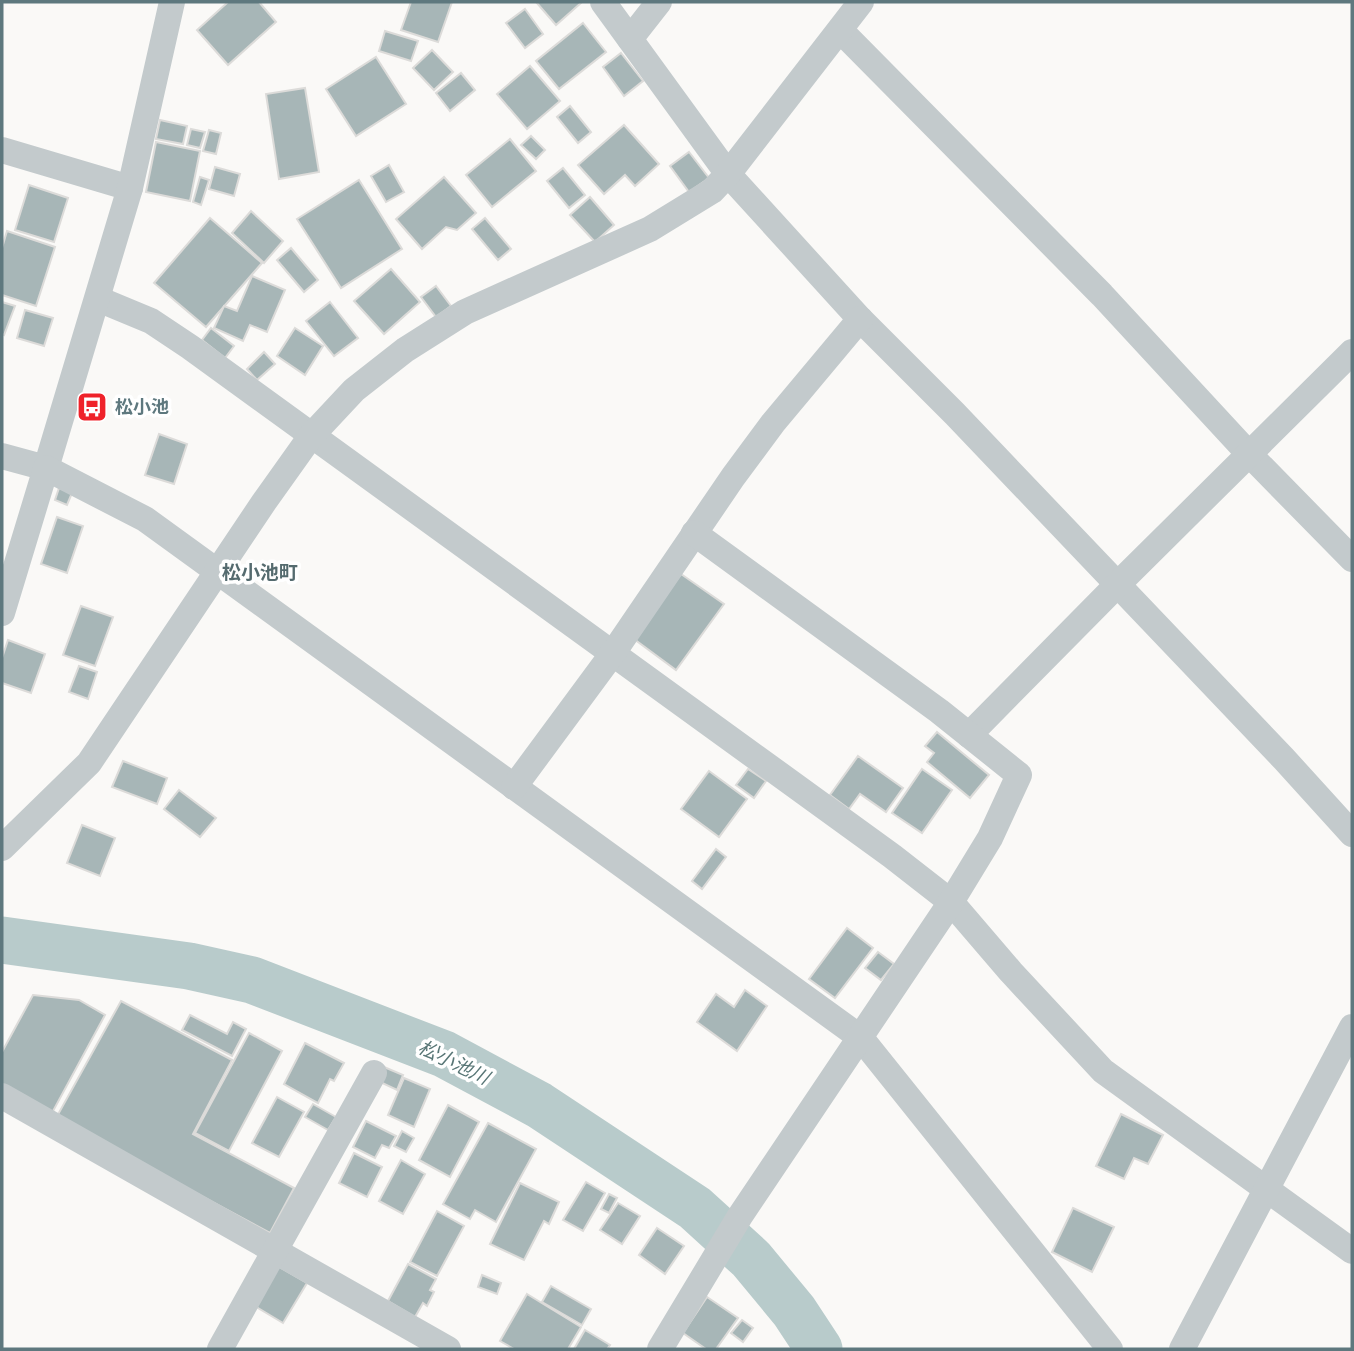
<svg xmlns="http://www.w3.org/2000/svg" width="1354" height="1351" font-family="Commissioner,'Noto Sans JP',sans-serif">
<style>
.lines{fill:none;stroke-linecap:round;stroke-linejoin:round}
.river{stroke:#b8cbcb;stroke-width:47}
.building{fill:#a7b6b7;stroke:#dcdbd9;stroke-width:2}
.minor{stroke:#c3cacc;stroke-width:26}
.labels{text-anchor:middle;stroke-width:7;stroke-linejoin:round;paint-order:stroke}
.poi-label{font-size:18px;font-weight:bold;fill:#5e787e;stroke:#fff;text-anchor:start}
.neighbourhood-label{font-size:19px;font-weight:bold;fill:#556b6f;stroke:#fff}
.water-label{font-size:19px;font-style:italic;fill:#587676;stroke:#fff}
</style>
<rect width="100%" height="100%" fill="#faf9f7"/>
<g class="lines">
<polyline class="river" points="2,940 189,966 252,980 444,1054 539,1105 695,1208 751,1259 794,1311 819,1349"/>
</g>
<g class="building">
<polygon points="228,2 259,2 276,22 228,65 197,30"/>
<polygon points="411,2 452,2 438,42 401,30"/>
<polygon points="536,2 582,2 556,25"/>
<polygon points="525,9 543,34 525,48 506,23"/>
<polygon points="583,23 606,52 559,89 536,61"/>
<polygon points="385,31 418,41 411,61 379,51"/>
<polygon points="432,50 453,72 434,90 413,68"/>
<polygon points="621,53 643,81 624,96 603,67"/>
<polygon points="376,57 406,104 356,136 326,89"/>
<polygon points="530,66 560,101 527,129 497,94"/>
<polygon points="461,73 475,90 450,111 436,93"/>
<polygon points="305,88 319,172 279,179 266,94"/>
<polygon points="570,106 591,132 578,143 557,117"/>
<polygon points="160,120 187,126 183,144 156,139"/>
<polygon points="624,125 659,164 635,186 625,175 604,194 578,165"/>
<polygon points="191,129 205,132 200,148 187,145"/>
<polygon points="209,130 221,133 216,154 203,151"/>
<polygon points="531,136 545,150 536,159 521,145"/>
<polygon points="510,139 536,171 492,207 466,175"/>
<polygon points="156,142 200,151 190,201 146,192"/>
<polygon points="689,152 709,178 689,192 670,166"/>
<polygon points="389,165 404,192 386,202 371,176"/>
<polygon points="215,167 240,174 234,196 209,189"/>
<polygon points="563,168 585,195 569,208 547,181"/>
<polygon points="200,177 209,180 201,205 193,202"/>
<polygon points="444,177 476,213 457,230 446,227 422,249 396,219"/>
<polygon points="359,180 402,249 341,288 297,219"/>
<polygon points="29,185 68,198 54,242 15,230"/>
<polygon points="590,197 614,225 595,242 570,215"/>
<polygon points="251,211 283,241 264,263 232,233"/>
<polygon points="210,218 262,263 206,327 154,283"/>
<polygon points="485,218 511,249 498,260 472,229"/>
<polygon points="7,231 55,247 36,306 2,295 2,248"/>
<polygon points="291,248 318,280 304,292 277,260"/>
<polygon points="391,269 420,302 384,334 354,301"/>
<polygon points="252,276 285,290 267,332 250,325 243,341 214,328 224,306 237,311"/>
<polygon points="436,286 451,306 436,317 421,297"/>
<polygon points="2,302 15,306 4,335 2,334"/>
<polygon points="330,302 358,338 334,356 306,321"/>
<polygon points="25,310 53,318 44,346 17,338"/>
<polygon points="211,328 234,346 225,358 202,340"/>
<polygon points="295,328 323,346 305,375 277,356"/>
<polygon points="264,352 275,364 257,380 247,369"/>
<polygon points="159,434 187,444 174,484 145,475"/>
<polygon points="59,488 72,493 67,505 55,500"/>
<polygon points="57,517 83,526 67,573 41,564"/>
<polygon points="681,574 724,604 676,670 634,639"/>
<polygon points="81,606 113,617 95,666 63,655"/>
<polygon points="8,640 45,654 31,693 2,683 2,658"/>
<polygon points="79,666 97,672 88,699 69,692"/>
<polygon points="937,732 989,775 970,798 927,762 934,753 925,746"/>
<polygon points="858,756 903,788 886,812 860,794 849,809 830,795"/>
<polygon points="123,761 167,778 157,804 112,787"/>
<polygon points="748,769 766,781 754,798 736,785"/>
<polygon points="922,769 952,790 922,833 892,813"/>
<polygon points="709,771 747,799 719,837 681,809"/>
<polygon points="179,790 216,818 200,837 164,809"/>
<polygon points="82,825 115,838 100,876 67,863"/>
<polygon points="716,849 726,857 702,889 692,881"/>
<polygon points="847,928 873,948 835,998 809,979"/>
<polygon points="878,952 894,964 881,980 865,968"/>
<polygon points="745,990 767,1006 737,1051 697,1022 716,994 734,1007"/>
<polygon points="33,995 79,1000 105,1015 52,1113 2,1085 2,1052"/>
<polygon points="121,1001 232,1060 193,1134 294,1188 270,1233 56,1118"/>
<polygon points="190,1015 227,1034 233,1022 246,1029 232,1056 182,1030"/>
<polygon points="249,1033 282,1051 229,1151 195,1133"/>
<polygon points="305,1043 344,1063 334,1081 330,1079 318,1103 284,1084"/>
<polygon points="384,1067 403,1075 397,1090 378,1081"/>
<polygon points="404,1078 430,1089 414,1127 388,1115"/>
<polygon points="277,1097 304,1112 279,1157 252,1143"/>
<polygon points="313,1104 336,1117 328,1130 305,1117"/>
<polygon points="448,1105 479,1122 450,1177 419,1160"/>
<polygon points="1121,1114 1163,1135 1148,1164 1134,1158 1124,1179 1096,1166"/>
<polygon points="366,1121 396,1136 389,1148 382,1145 375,1158 353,1147"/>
<polygon points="488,1123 536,1149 496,1222 475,1210 470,1219 443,1204"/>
<polygon points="402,1131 414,1138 406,1152 394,1146"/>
<polygon points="354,1153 382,1167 367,1197 339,1183"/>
<polygon points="401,1160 425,1174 403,1214 379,1201"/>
<polygon points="586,1182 605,1193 583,1231 563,1220"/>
<polygon points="520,1183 559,1202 549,1224 544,1221 524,1260 490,1244"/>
<polygon points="609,1194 617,1198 609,1213 601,1209"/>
<polygon points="618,1203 640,1216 622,1244 600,1230"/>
<polygon points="1073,1208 1114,1227 1092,1272 1052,1252"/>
<polygon points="437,1211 464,1226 437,1276 410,1262"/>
<polygon points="657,1228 684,1246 665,1274 639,1255"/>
<polygon points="408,1264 436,1279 430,1290 434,1292 427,1306 423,1303 415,1317 388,1301"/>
<polygon points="276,1265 307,1283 283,1323 253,1305"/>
<polygon points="482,1275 501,1283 497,1294 478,1287"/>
<polygon points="551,1286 591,1309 582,1325 542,1302"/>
<polygon points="527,1294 581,1327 568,1349 514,1349 500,1341"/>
<polygon points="707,1297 738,1318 716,1349 706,1349 683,1333"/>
<polygon points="742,1320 753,1328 743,1342 731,1333"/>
<polygon points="585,1330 610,1345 607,1349 574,1349"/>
</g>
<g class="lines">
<g class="minor">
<polyline points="603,2 728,174 860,319 955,414 1284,759 1352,834"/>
<polyline points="840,30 1102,295 1249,454 1352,559"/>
<polyline points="630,39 659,2"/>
<polyline points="2,150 130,188"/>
<polyline points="98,299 151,321 190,347 892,856 951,902 1011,972 1103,1071 1352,1251"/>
<polyline points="2,456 46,468 130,188 172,2"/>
<polyline points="2,613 46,468 145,519 861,1038 1110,1349"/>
<polyline points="969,735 1117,585 1352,352"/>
<polyline points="514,787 613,653 733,477 773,423 860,319"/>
<polyline points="2,848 89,763 264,502 311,436 354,390 405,350 465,312 650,229 712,191 728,174 861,2"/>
<polyline points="2,1096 448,1349"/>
<polyline points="220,1349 374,1073"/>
<polyline points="660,1349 740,1216 951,902 990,838 1019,775 939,711 694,533"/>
<polyline points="1182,1349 1352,1027"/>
</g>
</g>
<defs>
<g id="bus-square" transform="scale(1.575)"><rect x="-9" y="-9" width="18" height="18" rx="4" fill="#ef222a" stroke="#fff"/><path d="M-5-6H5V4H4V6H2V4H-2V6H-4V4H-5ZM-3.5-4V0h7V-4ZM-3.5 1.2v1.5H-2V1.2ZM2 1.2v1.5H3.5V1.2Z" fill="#fff"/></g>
</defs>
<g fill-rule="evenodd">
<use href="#bus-square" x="92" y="407"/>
</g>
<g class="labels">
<g class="poi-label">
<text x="115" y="413">松小池</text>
</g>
<g class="neighbourhood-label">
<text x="260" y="579">松小池町</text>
</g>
<g class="water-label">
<text transform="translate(454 1062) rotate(26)" y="7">松小池川</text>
</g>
</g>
<rect width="1354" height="1351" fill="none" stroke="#5e787e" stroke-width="7"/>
</svg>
